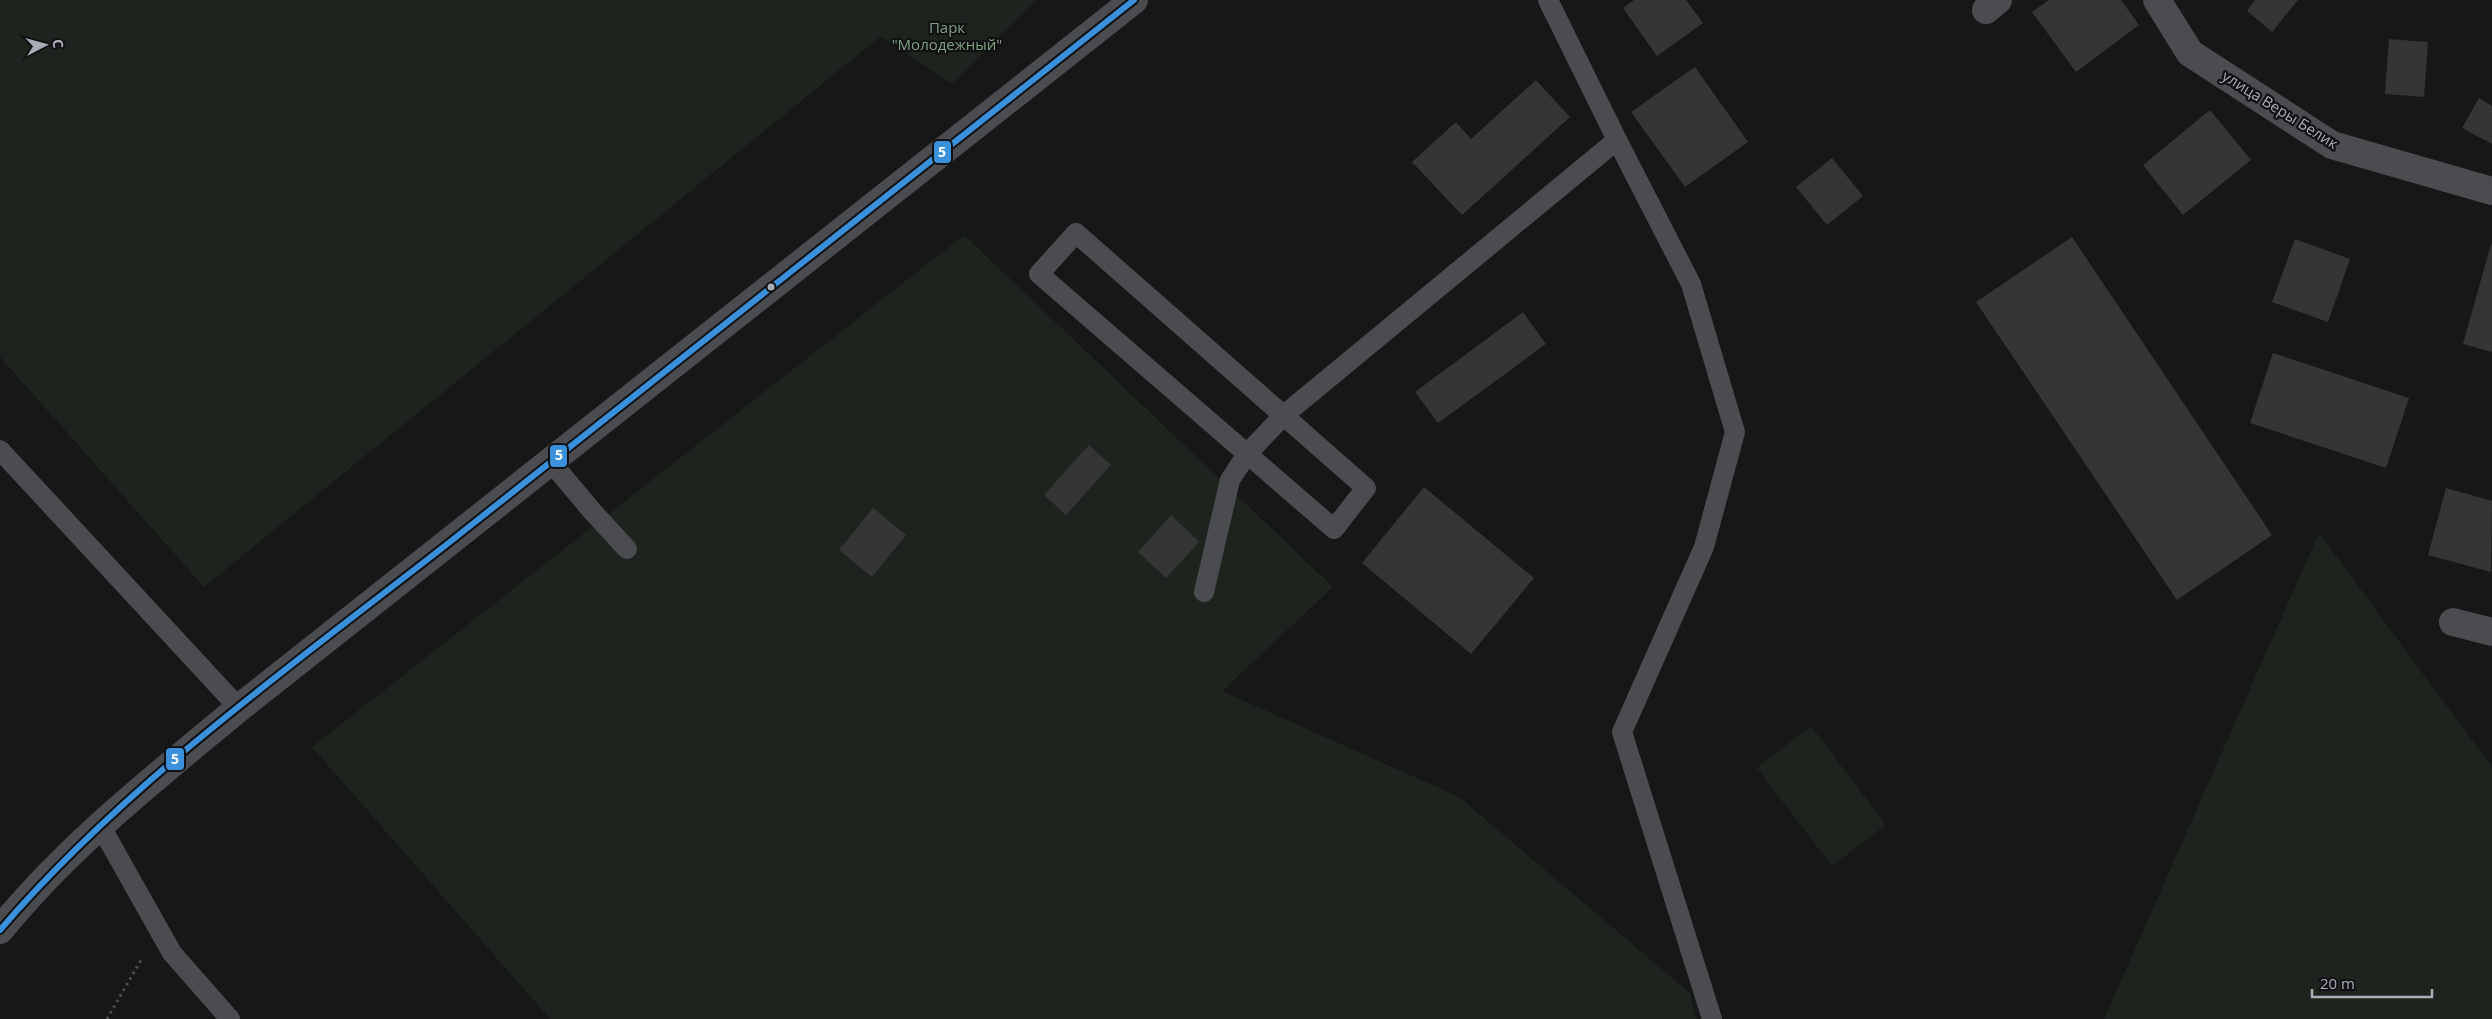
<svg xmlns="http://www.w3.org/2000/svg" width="2492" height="1019" font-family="'Open Sans',sans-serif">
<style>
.green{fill:#1d241e}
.building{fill:#353536}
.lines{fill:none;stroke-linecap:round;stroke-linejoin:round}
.path{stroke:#4d4e52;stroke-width:3;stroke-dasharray:2.5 4;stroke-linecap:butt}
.service{stroke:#4b4c50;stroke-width:20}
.minor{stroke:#4b4c50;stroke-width:28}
.tertiary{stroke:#4b4c50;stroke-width:28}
.bus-1-casing{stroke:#111113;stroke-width:10}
.bus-1{stroke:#3a90db;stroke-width:6}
.bus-dot{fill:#a8adb8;stroke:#111113;stroke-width:2}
.labels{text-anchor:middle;stroke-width:4.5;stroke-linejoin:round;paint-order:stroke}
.park-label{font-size:15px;fill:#7fa381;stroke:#111113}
.street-label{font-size:15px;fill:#a8adb8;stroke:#111113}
.line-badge{stroke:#111113;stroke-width:2}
.badge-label{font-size:14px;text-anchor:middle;font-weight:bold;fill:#fff}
</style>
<rect width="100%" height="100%" fill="#171717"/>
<g class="green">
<polygon points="0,0 1036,0 952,84 881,36 204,587 0,357"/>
<polygon points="964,235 1333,587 1222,691 1459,797 1690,993 1696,1019 550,1019 312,747"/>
<polygon points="2319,533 2492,767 2492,1019 2104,1019"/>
<polygon points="1811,726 1886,825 1832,866 1757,768"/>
</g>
<g class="building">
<polygon points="1634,0 1686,0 1703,23 1657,56 1623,8"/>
<polygon points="2049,0 2121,0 2139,25 2076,72 2032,12"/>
<polygon points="2255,0 2298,0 2272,32 2247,11"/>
<polygon points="2389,39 2428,42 2424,97 2385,94"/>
<polygon points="1695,67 1748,142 1685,187 1631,112"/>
<polygon points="1536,80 1570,117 1462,215 1412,162 1456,122 1471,139"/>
<polygon points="2479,98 2492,106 2492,144 2462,128"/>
<polygon points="2210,110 2251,160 2183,215 2143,165"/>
<polygon points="1832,158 1863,196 1827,225 1796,187"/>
<polygon points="2072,237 2272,535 2177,600 1976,302"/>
<polygon points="2295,239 2350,259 2328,322 2272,302"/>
<polygon points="2491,244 2492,244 2492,352 2463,344"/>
<polygon points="1523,312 1546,344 1438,423 1415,392"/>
<polygon points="2273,353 2409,398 2386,468 2250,423"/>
<polygon points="1089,445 1111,465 1066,515 1044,495"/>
<polygon points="1424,487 1534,578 1471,654 1362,563"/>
<polygon points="2446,488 2492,501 2491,572 2428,555"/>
<polygon points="873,508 906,535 872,577 839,550"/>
<polygon points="1171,515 1199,542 1166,578 1138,552"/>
</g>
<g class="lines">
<polyline class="path" points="107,1019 141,960"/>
<g class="service">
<polyline points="1548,0 1617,140 1691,284 1735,432 1704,547 1622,732 1712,1019"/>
<polygon points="1076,233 1366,488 1334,529 1039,274"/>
<polyline points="0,450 239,708"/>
<polyline points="551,462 592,511 627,549"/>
<polyline points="1204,592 1230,480 1247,454 1284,415 1617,140"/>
<polyline points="100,825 172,953 230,1019"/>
</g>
<g class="minor">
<polyline points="2157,0 2190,53 2332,145 2492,191"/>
<polyline points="1986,10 1998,0"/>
<polyline points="2453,622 2492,632"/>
</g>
<path class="tertiary" d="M 0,930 C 69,845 155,778 239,708 L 1134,0"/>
<g class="bus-1-casing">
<path id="bus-1" d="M 0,930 C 126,783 294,664 446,545 C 675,363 905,182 1134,0"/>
</g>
<use href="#bus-1" class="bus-1"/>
</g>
<circle class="bus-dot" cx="771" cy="287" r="4.5"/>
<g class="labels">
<g class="park-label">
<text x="947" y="33">Парк<tspan x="947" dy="17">"Молодежный"</tspan></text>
</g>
<g class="street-label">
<text transform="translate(2280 110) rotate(32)" y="5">улица Веры Белик</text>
</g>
</g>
<g class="line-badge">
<rect x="933" y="140" width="19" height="24" rx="5" fill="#3a90db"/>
<rect x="549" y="444" width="19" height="24" rx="5" fill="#3a90db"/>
<rect x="165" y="747" width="20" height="24" rx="5" fill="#3a90db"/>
</g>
<g class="badge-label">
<text x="942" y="157">5</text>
<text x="559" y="460">5</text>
<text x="175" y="764">5</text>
</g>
<g transform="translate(45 45) rotate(84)" stroke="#111113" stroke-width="4" paint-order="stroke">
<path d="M0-4L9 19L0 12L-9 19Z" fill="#a8adb8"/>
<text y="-8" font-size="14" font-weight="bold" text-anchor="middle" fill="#a8adb8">С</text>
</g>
<path d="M2312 989v8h120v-8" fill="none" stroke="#a8adb8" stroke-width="2.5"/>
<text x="2320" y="989" font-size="15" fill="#a8adb8" stroke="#111113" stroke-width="4" paint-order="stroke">20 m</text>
</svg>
